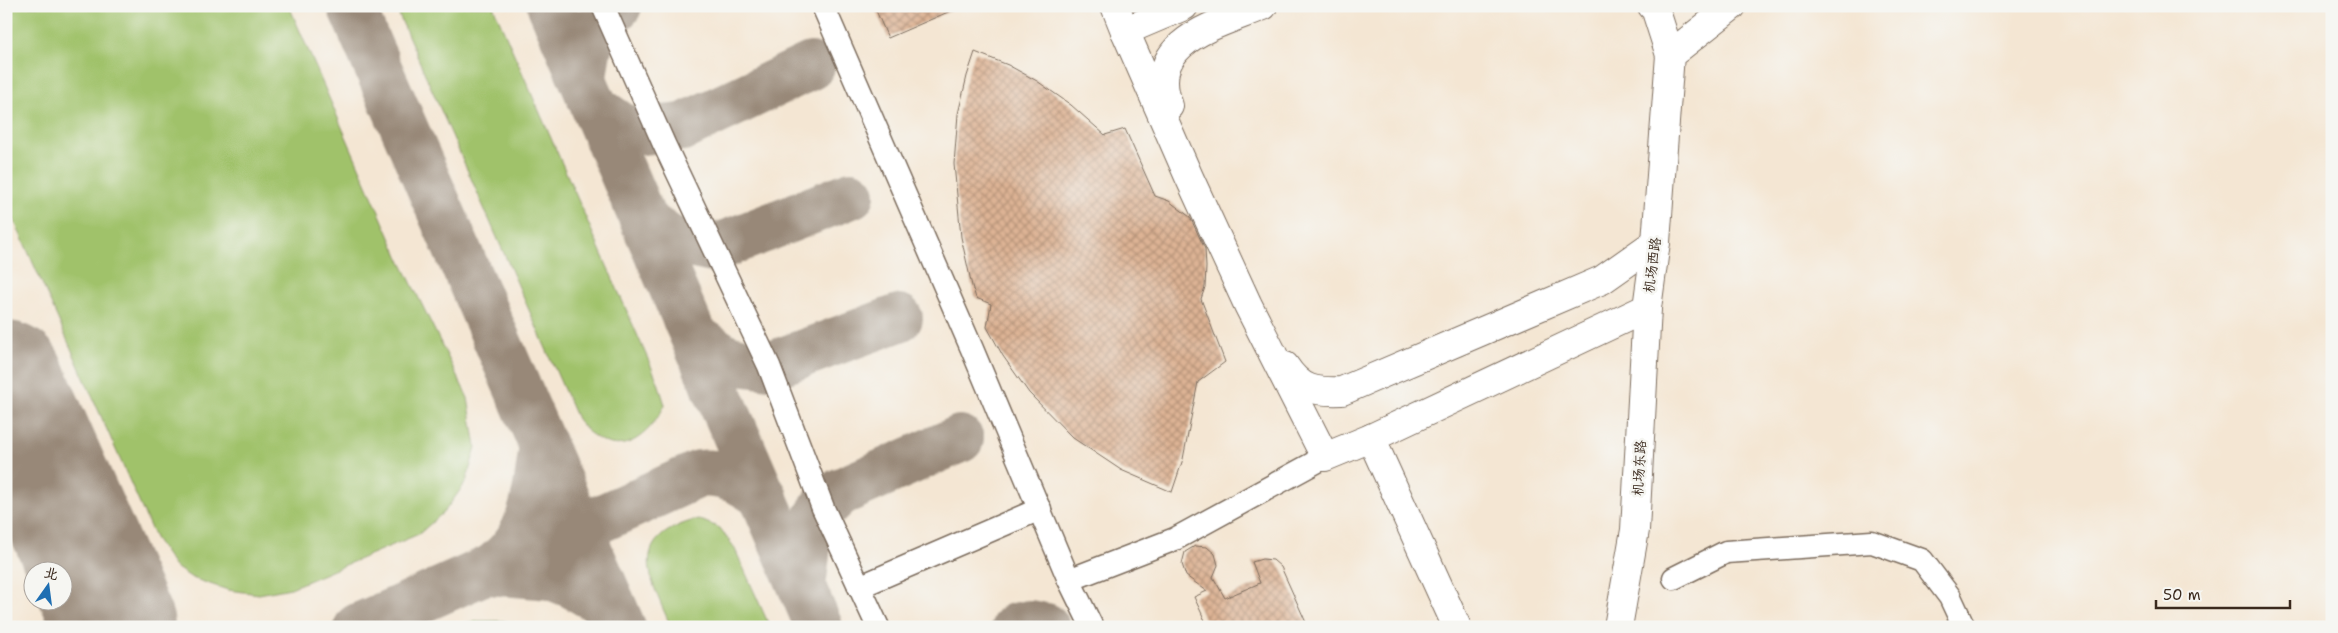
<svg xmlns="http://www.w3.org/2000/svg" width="2338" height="633" font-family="'Shantell Sans','LXGW WenKai TC',sans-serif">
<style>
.grass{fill:#a0c26b;stroke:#6e7644}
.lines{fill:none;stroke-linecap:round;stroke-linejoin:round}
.taxiway{stroke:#988878;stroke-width:48}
.runway{stroke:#988878;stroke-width:120}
.building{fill:url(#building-cross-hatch)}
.minor-casing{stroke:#7c6c5d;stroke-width:25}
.major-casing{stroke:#7c6c5d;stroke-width:30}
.minor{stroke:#fff;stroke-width:22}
.major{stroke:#fff;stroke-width:28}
.labels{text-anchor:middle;stroke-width:5;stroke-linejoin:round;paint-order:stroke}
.street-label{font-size:14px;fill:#3b2a1e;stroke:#f6f6f2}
</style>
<defs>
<pattern id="building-cross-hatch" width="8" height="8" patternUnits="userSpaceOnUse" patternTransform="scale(1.25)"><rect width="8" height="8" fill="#ddb394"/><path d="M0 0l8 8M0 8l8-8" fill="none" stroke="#b49278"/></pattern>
</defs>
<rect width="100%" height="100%" fill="#f6f6f2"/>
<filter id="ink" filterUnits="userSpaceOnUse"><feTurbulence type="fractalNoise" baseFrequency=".02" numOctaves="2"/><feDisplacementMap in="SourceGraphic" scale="10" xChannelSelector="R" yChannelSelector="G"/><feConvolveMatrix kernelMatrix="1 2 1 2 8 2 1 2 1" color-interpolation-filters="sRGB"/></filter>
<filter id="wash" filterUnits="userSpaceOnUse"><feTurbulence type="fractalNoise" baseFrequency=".0096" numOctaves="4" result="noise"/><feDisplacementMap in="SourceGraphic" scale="20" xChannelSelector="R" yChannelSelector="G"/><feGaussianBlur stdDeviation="1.12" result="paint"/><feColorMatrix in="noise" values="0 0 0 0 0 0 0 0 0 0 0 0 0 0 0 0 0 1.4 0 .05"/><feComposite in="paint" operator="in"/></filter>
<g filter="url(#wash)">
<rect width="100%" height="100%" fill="#f4e6d3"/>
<g class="grass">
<polygon points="6,6 289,6 399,258 468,398 476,447 466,482 445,511 419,534 291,588 259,594 228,590 192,578 174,566 155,538 6,202"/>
<path d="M 395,6 L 493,6 L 658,382 L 665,405 C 651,432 625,459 594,436 C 587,432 582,425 577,419 Z"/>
<path d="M 698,519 L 720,528 L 734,547 L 770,627 L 671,627 C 649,576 626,538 698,519 Z"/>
<polygon points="475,621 503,621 529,627 450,627"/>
</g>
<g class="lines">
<g class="taxiway">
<polyline points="351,6 622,627"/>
<polyline points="551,6 819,627"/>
<path d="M 583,78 C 588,41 588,30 618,6"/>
<polyline points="596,109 622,127 641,131 683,127 811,66"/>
<polyline points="646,223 671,240 713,249 851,195"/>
<polyline points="696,338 725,357 746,363 769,366 899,318"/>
<path d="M 494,567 C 500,561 508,555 513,548 C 536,520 538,479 543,445"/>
<polyline points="489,571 551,576 573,585 614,609"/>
<polyline points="802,586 809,532 823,508 840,492 960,439"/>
<path d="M 358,627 C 472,578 585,526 699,474 C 724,471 744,482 764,497"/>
<polyline points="1015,627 1029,624 1046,627"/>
</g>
<polyline class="runway" points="6,381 115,627"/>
</g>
<g id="blocks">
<g class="building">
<polygon points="874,6 962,6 888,38"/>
<polygon points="975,52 1008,65 1037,81 1071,105 1105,135 1125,129 1155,196 1169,201 1190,217 1205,249 1206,267 1205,287 1201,299 1225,362 1198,382 1183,459 1172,492 1121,470 1073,438 1029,393 1003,356 987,327 991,304 976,298 972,286 961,237 954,164 958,114 967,76"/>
<polygon points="1195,546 1207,547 1215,554 1218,565 1213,577 1225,598 1260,583 1252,562 1262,559 1273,560 1281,567 1308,627 1208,627 1194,597 1207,591 1186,576 1182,564 1185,552"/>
</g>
</g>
</g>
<g filter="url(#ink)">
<use href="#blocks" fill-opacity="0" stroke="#7c6c5d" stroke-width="1"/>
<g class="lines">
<g class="minor-casing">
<g id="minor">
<polyline points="603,6 664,144 769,366 823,508 878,627"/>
<polyline points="823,6 972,349 1069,580 1092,627"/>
<polyline points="1674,578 1726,552 1872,542 1922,560 1950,597 1964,627"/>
<polyline points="1069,580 1175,539 1325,457"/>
<polyline points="859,587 1040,509"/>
</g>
</g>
<g class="major-casing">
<g id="major">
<polyline points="1115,6 1125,31"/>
<polyline points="1184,6 1125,31 1189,177 1248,305 1325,457 1371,438 1647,308 1656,242 1670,55 1732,6"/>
<polyline points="1652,6 1655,8 1670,55"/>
<path d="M 1169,106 C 1144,40 1218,25 1263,6"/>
<path d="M 1285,366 C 1301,390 1314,392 1342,391 L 1602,280 L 1656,242"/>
<polyline points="1371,438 1457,627"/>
<polyline points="1618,627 1635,530 1647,308"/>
</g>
</g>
<use href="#minor" class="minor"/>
<use href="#major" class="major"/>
</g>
</g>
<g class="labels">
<g class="street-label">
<text transform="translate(1652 265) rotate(-83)" y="5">机场西路</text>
<text transform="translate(1639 468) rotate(-87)" y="5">机场东路</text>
</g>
</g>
<rect width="2338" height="633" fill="none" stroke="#f6f6f2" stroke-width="25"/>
<g transform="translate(48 586) rotate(14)"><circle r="24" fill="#f6f6f2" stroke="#aba49d"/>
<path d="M0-4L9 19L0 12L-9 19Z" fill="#1f6fb2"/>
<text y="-8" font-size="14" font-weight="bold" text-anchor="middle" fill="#3b2a1e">北</text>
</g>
<path d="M2156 600v8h134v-8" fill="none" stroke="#3b2a1e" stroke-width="2.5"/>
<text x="2163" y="600" font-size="15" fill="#3b2a1e" stroke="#f6f6f2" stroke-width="4" paint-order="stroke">50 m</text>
</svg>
